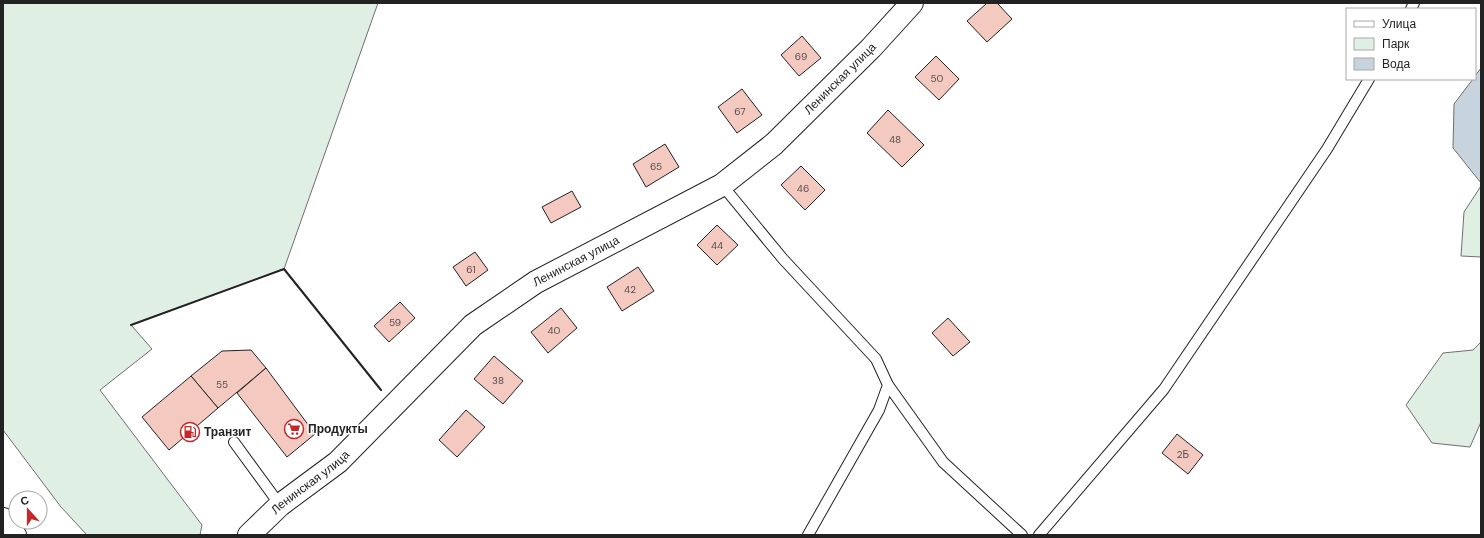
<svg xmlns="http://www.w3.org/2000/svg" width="1484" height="538" font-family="'DM Sans',sans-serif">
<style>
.green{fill:#e0efe3;stroke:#6f6f6f}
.water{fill:#c7d3dd;stroke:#6f6f6f}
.building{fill:#f3c9c0;stroke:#222}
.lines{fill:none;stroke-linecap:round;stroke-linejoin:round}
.lane-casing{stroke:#222;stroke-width:12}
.secondary-casing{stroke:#222;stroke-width:24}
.highway-casing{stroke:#222;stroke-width:24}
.lane{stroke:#fff;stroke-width:10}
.secondary{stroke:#fff;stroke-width:22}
.highway{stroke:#fff;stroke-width:22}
.wall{stroke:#222;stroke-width:2}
.labels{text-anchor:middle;stroke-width:3;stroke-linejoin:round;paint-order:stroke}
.number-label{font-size:10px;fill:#564c4a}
.street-label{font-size:12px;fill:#222;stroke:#fff}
.poi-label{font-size:12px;font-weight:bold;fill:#222;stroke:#fff;text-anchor:start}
</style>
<rect width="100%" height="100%" fill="#fff"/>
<g class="green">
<polygon points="3,3 378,3 284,269 131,325 152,349 100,390 202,525 200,535 87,535 61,507 3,430"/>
<polygon points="1481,186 1481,257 1461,256 1464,212"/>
<polygon points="1481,342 1481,422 1470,447 1432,443 1406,405 1443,353 1473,350"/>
</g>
<polygon class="water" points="1481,68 1481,183 1453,148 1454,104 1473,79 1475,79 1475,76"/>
<g class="building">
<polygon points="987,3 997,3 1012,19 987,42 967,21"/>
<polygon points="802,36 821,58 799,76 781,55"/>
<polygon points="936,56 959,79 939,100 915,77"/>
<polygon points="742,89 762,115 737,133 718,107"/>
<polygon points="888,110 924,145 902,167 867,133"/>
<polygon points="665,144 679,167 646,187 633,164"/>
<polygon points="801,166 825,190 805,210 781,185"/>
<polygon points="572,191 581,207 551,223 542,207"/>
<polygon points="717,225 738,245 717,265 697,245"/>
<polygon points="475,252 488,270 466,286 453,267"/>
<polygon points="638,267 654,291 622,311 607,287"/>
<polygon points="400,302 415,318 389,342 374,326"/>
<polygon points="561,308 577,328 548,353 531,332"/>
<polygon points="948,318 970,342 953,356 932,333"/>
<polygon points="251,350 266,368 218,408 191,376 222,351"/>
<polygon points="494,356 523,381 503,404 474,379"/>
<polygon points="266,368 315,434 287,457 237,393"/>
<polygon points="191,376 218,408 169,450 142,417"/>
<polygon points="466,410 485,427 457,457 439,440"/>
<polygon points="1177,434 1203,455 1188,474 1162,453"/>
</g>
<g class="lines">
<g class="lane-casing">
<g id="lane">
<polyline points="1411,9 1414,3"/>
<polyline points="722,185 783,259 876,359 888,385 879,410 808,535"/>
<polyline points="888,385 943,462 1022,535"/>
<polyline points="234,442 280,505"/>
<polyline points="1039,535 1164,389 1327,149 1369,79"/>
</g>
</g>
<g class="secondary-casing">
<g id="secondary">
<path id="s1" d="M 249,535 L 280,505 L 338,462 L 473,325 L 536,282 L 722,185 L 774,144 L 871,48 L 912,3"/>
</g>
</g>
<g class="highway-casing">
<polyline id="highway" points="3,519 15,535"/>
</g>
<use href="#lane" class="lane"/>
<use href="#secondary" class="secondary"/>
<use href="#highway" class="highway"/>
<polyline class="wall" points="131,325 284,269 381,390"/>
</g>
<defs>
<g id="supermarket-ring" transform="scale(1)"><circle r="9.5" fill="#fff" stroke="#c62828" stroke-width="1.5"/><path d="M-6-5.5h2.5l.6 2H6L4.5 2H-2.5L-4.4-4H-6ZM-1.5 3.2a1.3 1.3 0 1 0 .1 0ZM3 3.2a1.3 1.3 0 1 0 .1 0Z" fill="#c62828"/></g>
<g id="fuel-ring" transform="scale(1)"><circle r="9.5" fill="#fff" stroke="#c62828" stroke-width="1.5"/><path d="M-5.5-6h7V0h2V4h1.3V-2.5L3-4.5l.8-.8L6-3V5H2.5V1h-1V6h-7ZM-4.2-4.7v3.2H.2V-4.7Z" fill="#c62828"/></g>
</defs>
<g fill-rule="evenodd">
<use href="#supermarket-ring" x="294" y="429"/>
<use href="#fuel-ring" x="190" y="432"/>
</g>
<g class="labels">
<g class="number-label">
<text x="801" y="60">69</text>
<text x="937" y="82">50</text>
<text x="740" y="115">67</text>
<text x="895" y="143">48</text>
<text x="656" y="170">65</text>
<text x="803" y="192">46</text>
<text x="717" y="249">44</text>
<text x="471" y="273">61</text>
<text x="630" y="293">42</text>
<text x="395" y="326">59</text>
<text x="554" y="334">40</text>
<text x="498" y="384">38</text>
<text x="222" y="388">55</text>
<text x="1183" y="458">2Б</text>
</g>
<g class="street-label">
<text dy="4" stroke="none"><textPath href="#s1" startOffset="753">Ленинская улица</textPath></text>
<text dy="4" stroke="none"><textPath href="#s1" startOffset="429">Ленинская улица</textPath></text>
<text dy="4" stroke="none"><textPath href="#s1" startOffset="81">Ленинская улица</textPath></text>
</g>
<g class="poi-label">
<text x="308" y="433">Продукты</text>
<text x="204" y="436">Транзит</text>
</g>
</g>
<rect width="1484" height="538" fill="none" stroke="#222222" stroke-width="8"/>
<rect x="1346" y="8" width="130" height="72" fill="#ffffff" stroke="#a7a7a7"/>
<rect x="1354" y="21" width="20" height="6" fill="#ffffff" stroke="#a7a7a7"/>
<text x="1382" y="28" font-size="12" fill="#222222">Улица</text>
<rect x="1354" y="38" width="20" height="12" fill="#e0efe3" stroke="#a7a7a7"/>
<text x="1382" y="48" font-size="12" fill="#222222">Парк</text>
<rect x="1354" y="58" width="20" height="12" fill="#c7d3dd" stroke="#a7a7a7"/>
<text x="1382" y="68" font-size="12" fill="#222222">Вода</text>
<g transform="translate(28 510) rotate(339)"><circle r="19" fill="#ffffff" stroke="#a7a7a7"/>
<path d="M0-3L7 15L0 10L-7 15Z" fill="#c62828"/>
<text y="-6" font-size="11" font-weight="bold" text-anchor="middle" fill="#222222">С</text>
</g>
</svg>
